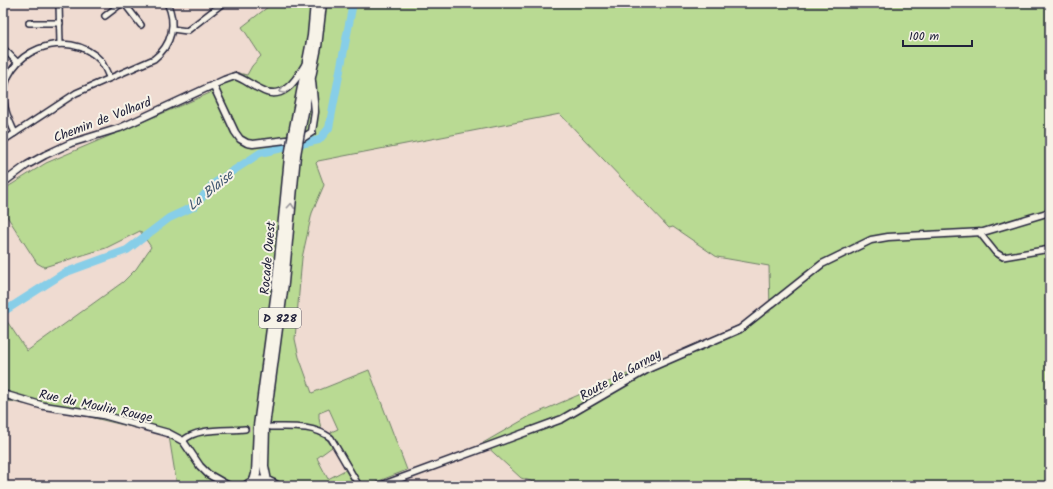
<svg xmlns="http://www.w3.org/2000/svg" width="1053" height="489" font-family="Kalam,sans-serif">
<style>
.green{fill:#b9da93;stroke:#6e7e67}
.lines{fill:none;stroke-linecap:round;stroke-linejoin:round}
.river{stroke:#87cee8;stroke-width:8}
.minor-tunnel{stroke:#c6b6b3;stroke-width:5;stroke-dasharray:5 2.5;stroke-linecap:butt}
.minor-casing{stroke:#22223b;stroke-width:8}
.tertiary-casing{stroke:#22223b;stroke-width:9}
.primary-casing{stroke:#22223b;stroke-width:11}
.minor{stroke:#f7f3e8;stroke-width:5}
.tertiary{stroke:#f7f3e8;stroke-width:6}
.primary{stroke:#f7f3e8;stroke-width:8}
.primary-bridge-casing{stroke:#22223b;stroke-width:11;stroke-linecap:butt}
.primary-bridge{stroke:#f7f3e8;stroke-width:8}
.oneway{stroke:#97959a}
.labels{text-anchor:middle;stroke-width:4;stroke-linejoin:round;paint-order:stroke}
.shield{fill:#f7f3e8;stroke:#62616f;stroke-width:1}
.shield-label{font-size:12px;font-weight:bold;fill:#22223b}
.street-label{font-size:13px;fill:#22223b;stroke:#f7f3e8}
.water-label{font-size:14px;font-style:italic;fill:#40566f;stroke:#f7f3e8}
</style>
<rect width="100%" height="100%" fill="#efdbd1"/>
<filter id="ink" filterUnits="userSpaceOnUse"><feTurbulence type="fractalNoise" baseFrequency=".025" numOctaves="2"/><feDisplacementMap in="SourceGraphic" scale="8" xChannelSelector="R" yChannelSelector="G"/><feConvolveMatrix kernelMatrix="1 2 1 2 8 2 1 2 1" color-interpolation-filters="sRGB"/></filter>
<g filter="url(#ink)">
<path class="green" d="M 273,3 L 1050,3 L 1050,486 L 547,486 L 521,478 L 483,443 L 530,416 L 770,312 L 769,266 L 717,257 L 673,227 L 669,228 L 560,114 L 318,161 L 316,163 L 324,185 L 312,213 L 302,258 L 295,339 L 299,357 L 312,393 L 369,370 L 407,470 L 371,484 L 361,483 L 331,432 L 338,429 L 329,409 L 319,413 C 318,426 325,437 332,447 L 317,458 L 328,479 L 345,470 L 355,486 L 177,486 L 169,436 L 90,417 L 3,400 L 3,318 L 4,317 L 27,351 L 123,282 L 136,269 L 151,247 L 140,231 L 106,248 L 44,267 L 37,263 L 3,210 L 3,194 L 6,188 L 46,163 L 210,93 L 207,84 L 234,72 L 247,75 L 252,66 L 261,56 L 242,27 Z"/>
<g class="lines">
<polyline class="river" points="3,312 64,273 127,250 169,218 195,206 213,184 260,153 319,140 329,128 353,3"/>
<polyline class="minor-tunnel" points="245,429 260,428"/>
<g class="minor-casing">
<g id="minor">
<polyline points="59,3 60,44"/>
<polyline points="124,3 141,25"/>
<polyline points="105,16 122,3"/>
<polyline points="29,23 60,23"/>
<polyline points="172,29 187,31 223,3"/>
<polyline points="3,48 17,62"/>
<path d="M 15,133 C 10,122 5,113 4,101 C 0,51 68,25 101,61 C 104,66 107,72 109,77"/>
<path d="M 3,141 L 76,93 L 154,59 C 172,45 177,23 167,3"/>
<polyline points="979,232 995,252 1003,257 1050,249"/>
<path d="M 271,427 C 293,427 313,425 331,438 L 359,486"/>
<path d="M 183,441 C 196,427 227,431 245,429"/>
</g>
</g>
<g class="tertiary-casing">
<g id="tertiary">
<polyline points="213,85 235,132 240,139 247,143 253,144 303,138 312,132 315,112 312,81"/>
<path d="M 3,183 L 27,165 L 45,155 L 71,143 L 120,128 L 224,80 L 235,76 C 244,79 251,85 260,89 C 282,102 295,82 305,65"/>
<polyline points="3,394 44,406 103,415 168,433 183,441 200,466 208,474 229,486"/>
<polyline points="380,486 562,419 650,368 740,329 822,264 871,240 888,237 983,232 1050,212"/>
</g>
</g>
<g class="primary-casing">
<g id="primary">
<polyline points="300,132 317,47 322,3"/>
<polyline points="293,133 312,36 315,3"/>
<polyline points="254,481 256,474 258,426 276,291 289,157"/>
<polyline points="267,481 264,466 265,426 284,283 296,155"/>
<path d="M 246,486 C 256,478 267,479 277,486"/>
</g>
</g>
<use href="#minor" class="minor"/>
<use href="#tertiary" class="tertiary"/>
<use href="#primary" class="primary"/>
<g class="primary-bridge-casing">
<g id="primary-bridge">
<polyline points="296,155 300,132"/>
<polyline points="289,157 293,133"/>
</g>
</g>
<use href="#primary-bridge" class="primary-bridge"/>
</g>
<defs><path id="oneway-chevron" d="M-2-3.5L2.5 0L-2 3.5" fill="none" stroke-width="1.6" stroke-linecap="round" stroke-linejoin="round"/></defs>
<g class="oneway">
<use href="#oneway-chevron" transform="translate(282 91) rotate(155)"/>
<use href="#oneway-chevron" transform="translate(291 206) rotate(-85)"/>
</g>
</g>
<g class="labels">
<rect class="shield" x="259" y="308" width="42" height="20" rx="3"/>
<g class="shield-label">
<text x="280" y="322">D 828</text>
</g>
<g class="street-label">
<text transform="translate(102 119) rotate(-21)" y="5">Chemin de Volhard</text>
<text transform="translate(267 258) rotate(-85)" y="5">Rocade Ouest</text>
<text transform="translate(620 374) rotate(-29)" y="5">Route de Garnay</text>
<text transform="translate(96 405) rotate(12)" y="5">Rue du Moulin Rouge</text>
</g>
<g class="water-label">
<text transform="translate(210 190) rotate(-39)" y="5">La Blaise</text>
</g>
</g>
<rect width="1053" height="489" fill="none" stroke="#f7f3e8" stroke-width="16"/>
<rect x="8" y="8" width="1037" height="473" fill="none" stroke="#22223b" stroke-width="1.5" filter="url(#ink)"/>
<path d="M903 40v6h69v-6" fill="none" stroke="#22223b" stroke-width="2"/>
<text x="909" y="40" font-size="12" fill="#22223b" stroke="#f7f3e8" stroke-width="3" paint-order="stroke">100 m</text>
</svg>
